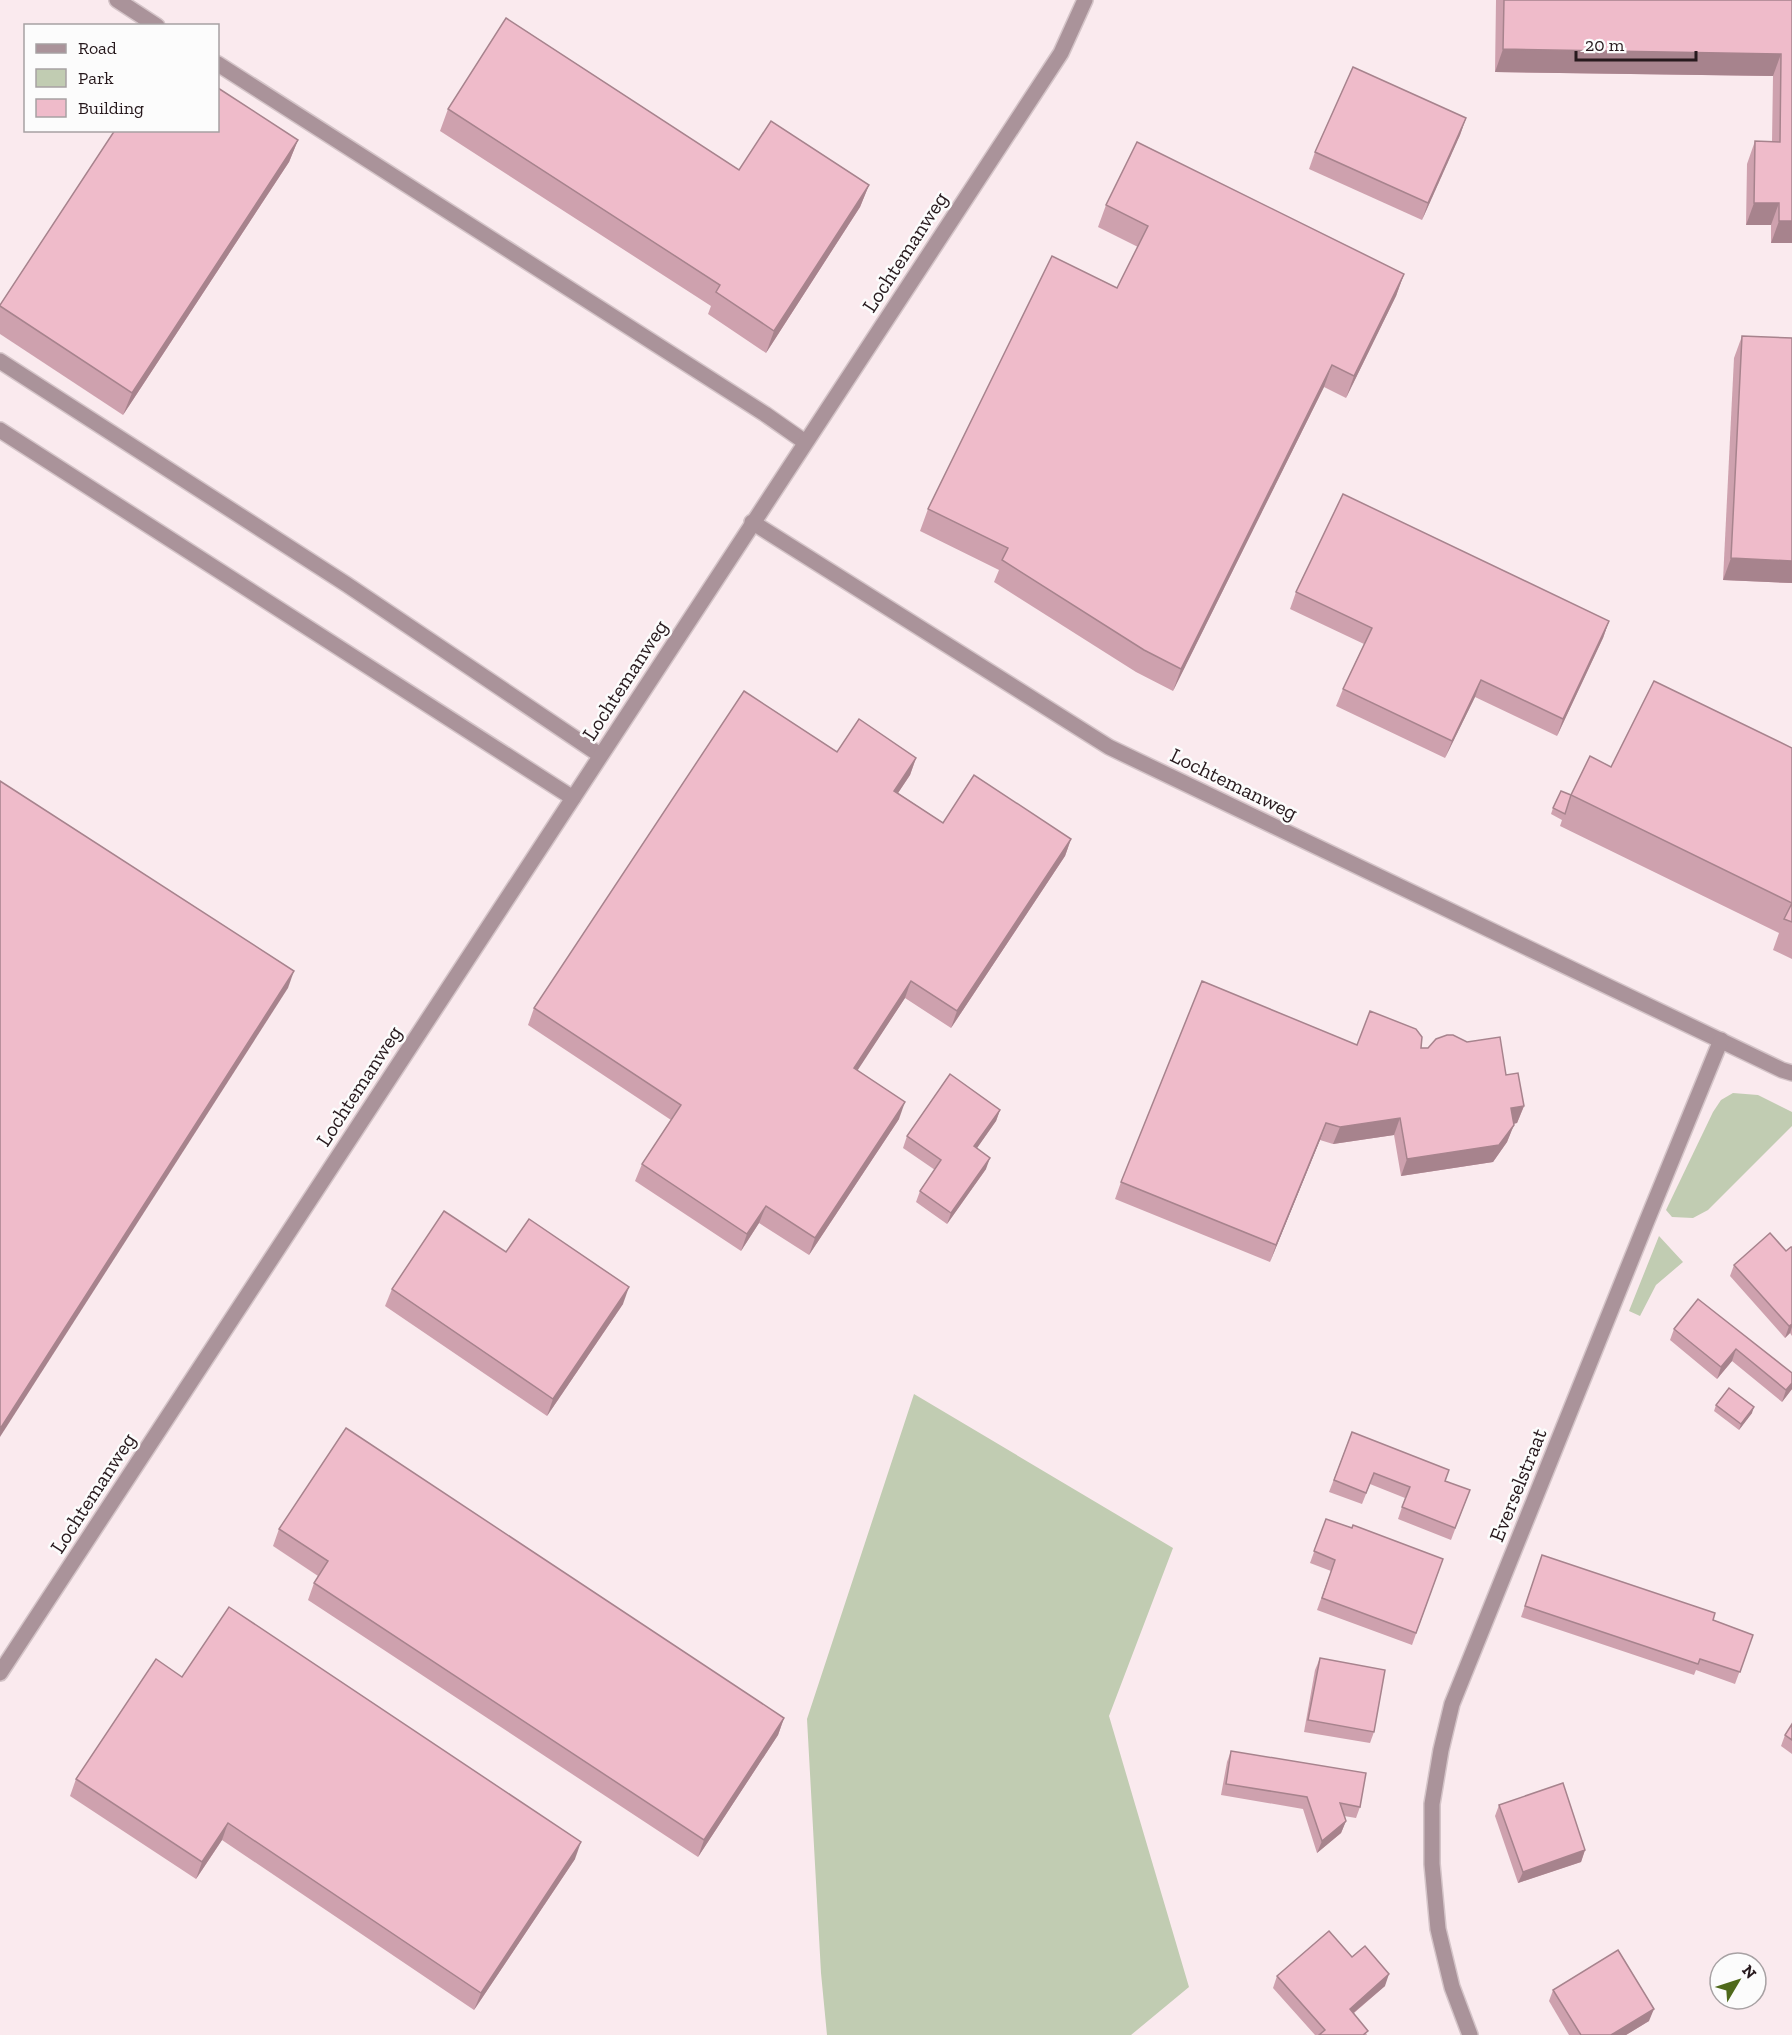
<svg xmlns="http://www.w3.org/2000/svg" width="1792" height="2035" font-family="'Zilla Slab',serif">
<style>
.green{fill:#c1ccb2}
.lines{fill:none;stroke-linecap:round;stroke-linejoin:round}
.minor-casing{stroke:#d4c4c8;stroke-width:18}
.minor{stroke:#aa939a;stroke-width:15}
.wall{fill:#cea1ae}
.shaded-wall{fill:#a7838d}
.building{fill:#efbbca;stroke:#a7838d;stroke-width:1.5}
.labels{text-anchor:middle;stroke-width:5;stroke-linejoin:round;paint-order:stroke}
.street-label{font-size:21px;fill:#27191d;stroke:#fcfcfc}
</style>
<rect width="100%" height="100%" fill="#faeaee"/>
<g class="green">
<polygon points="1733,1093 1758,1095 1792,1112 1792,1126 1708,1210 1693,1218 1672,1217 1666,1210 1713,1112 1721,1100"/>
<polygon points="1659,1236 1683,1262 1656,1285 1640,1316 1629,1311"/>
<polygon points="914,1394 1173,1548 1109,1716 1189,1987 1131,2035 827,2035 821,1973 807,1719"/>
</g>
<g class="lines">
<g class="minor-casing">
<g id="minor">
<polyline points="117,0 157,26"/>
<polyline points="218,64 765,414 805,442"/>
<polyline points="0,361 346,584 600,755"/>
<polyline points="0,430 573,798"/>
<polyline points="752,522 1109,747 1782,1070 1792,1073"/>
<polyline points="0,1673 1061,53 1085,0"/>
<polyline points="1470,2035 1452,1987 1438,1929 1432,1864 1432,1804 1441,1750 1452,1704 1646,1223 1721,1040"/>
</g>
</g>
<use href="#minor" class="minor"/>
</g>
<g class="wall">
<polygon points="1496,0 1792,0 1792,243 1771,243 1771,225 1746,225 1747,164 1755,141 1772,142 1773,76 1495,72"/>
<polygon points="448,109 739,170 869,185 860,207 766,353 708,314 711,306 440,131"/>
<polygon points="1466,118 1460,135 1422,220 1309,169 1315,152"/>
<polygon points="298,140 289,162 123,415 0,334 0,305"/>
<polygon points="1106,205 1404,274 1396,296 1346,398 1324,387 1173,691 1136,672 994,582 999,570 920,531 928,509 1117,288 1138,247 1098,227"/>
<polygon points="1742,336 1792,583 1723,580 1734,358"/>
<polygon points="1296,592 1609,621 1603,638 1557,736 1475,697 1445,758 1336,706 1343,689 1364,644 1290,609"/>
<polygon points="1792,748 1792,959 1773,950 1779,933 1560,826 1562,820 1551,814 1553,808 1611,767"/>
<polygon points="837,752 916,758 910,775 898,793 943,823 1071,839 1065,856 951,1028 905,998 857,1070 899,1119 809,1255 759,1223 741,1251 635,1181 642,1164 671,1120 528,1025 534,1008"/>
<polygon points="1357,1045 1421,1048 1506,1075 1524,1106 1517,1123 1514,1124 1507,1142 1493,1162 1401,1176 1394,1135 1333,1144 1320,1140 1270,1262 1115,1199 1121,1182"/>
<polygon points="1000,1110 996,1121 977,1148 986,1169 947,1224 916,1202 920,1191 935,1170 903,1148 907,1136"/>
<polygon points="1792,1247 1792,1336 1790,1333 1785,1338 1730,1276 1734,1265 1786,1251"/>
<polygon points="506,1252 623,1304 547,1416 385,1306 392,1289"/>
<polygon points="1698,1299 1792,1373 1792,1389 1782,1402 1732,1361 1717,1379 1670,1340 1674,1329"/>
<polygon points="1716,1405 1752,1413 1739,1430 1714,1411"/>
<polygon points="1352,1432 1445,1481 1470,1490 1451,1540 1398,1519 1405,1498 1370,1484 1362,1504 1329,1492"/>
<polygon points="1326,1519 1443,1559 1412,1645 1317,1610 1331,1571 1310,1563"/>
<polygon points="279,1529 784,1718 778,1735 698,1857 308,1600 314,1583 318,1576 273,1546"/>
<polygon points="1542,1555 1753,1635 1735,1684 1696,1670 1694,1675 1521,1617"/>
<polygon points="1320,1658 1374,1732 1370,1743 1304,1732 1315,1670"/>
<polygon points="182,1677 575,1859 474,2010 222,1840 196,1879 70,1796 76,1779"/>
<polygon points="1792,1724 1792,1754 1781,1746 1785,1735"/>
<polygon points="1231,1751 1360,1807 1356,1818 1344,1816 1346,1821 1341,1833 1317,1853 1303,1809 1221,1795 1227,1762"/>
<polygon points="1499,1805 1585,1850 1581,1862 1518,1883 1495,1816"/>
<polygon points="1352,1957 1385,1986 1354,2013 1367,2035 1315,2035 1273,1988 1277,1976"/>
<polygon points="1553,1990 1649,2021 1626,2035 1569,2035 1549,2001"/>
</g>
<g class="shaded-wall">
<polygon points="1503,49 1781,54 1773,76 1495,72"/>
<polygon points="1466,118 1460,135 1422,220 1428,203"/>
<polygon points="298,140 289,162 123,415 132,393"/>
<polygon points="869,185 860,207 766,353 774,331"/>
<polygon points="1754,203 1779,203 1771,225 1746,225"/>
<polygon points="1779,221 1792,221 1792,243 1771,243"/>
<polygon points="1404,274 1396,296 1346,398 1354,376"/>
<polygon points="1332,365 1324,387 1173,691 1181,669"/>
<polygon points="1731,558 1792,561 1792,583 1723,580"/>
<polygon points="1609,621 1603,638 1557,736 1563,719"/>
<polygon points="1481,680 1475,697 1445,758 1452,741"/>
<polygon points="916,758 910,775 888,808 894,791"/>
<polygon points="1071,839 1065,856 951,1028 957,1011"/>
<polygon points="294,971 288,988 0,1437 0,1429"/>
<polygon points="911,981 905,998 848,1085 854,1068"/>
<polygon points="905,1102 899,1119 809,1255 815,1238"/>
<polygon points="1524,1106 1517,1123 1505,1125 1511,1108"/>
<polygon points="1000,1110 996,1121 970,1158 974,1146"/>
<polygon points="1400,1118 1394,1135 1333,1144 1340,1127"/>
<polygon points="1326,1123 1320,1140 1270,1262 1276,1245"/>
<polygon points="1514,1125 1507,1142 1493,1162 1401,1176 1407,1159"/>
<polygon points="990,1158 986,1169 947,1224 951,1213"/>
<polygon points="766,1206 759,1223 741,1251 747,1234"/>
<polygon points="629,1287 623,1304 547,1416 553,1399"/>
<polygon points="1792,1324 1792,1327 1790,1333 1785,1338 1789,1326"/>
<polygon points="1736,1349 1732,1361 1717,1379 1721,1367"/>
<polygon points="1792,1383 1792,1389 1782,1402 1786,1390"/>
<polygon points="1754,1407 1752,1413 1739,1430 1741,1424"/>
<polygon points="784,1718 778,1735 698,1857 704,1840"/>
<polygon points="1346,1821 1341,1833 1317,1853 1322,1841"/>
<polygon points="228,1823 222,1840 196,1879 202,1862"/>
<polygon points="581,1842 575,1859 474,2010 481,1993"/>
<polygon points="1585,1850 1581,1862 1518,1883 1523,1872"/>
<polygon points="1389,1974 1385,1986 1345,2020 1350,2009"/>
<polygon points="1654,2009 1649,2021 1626,2035 1611,2035"/>
</g>
<g class="building">
<polygon points="1504,0 1792,0 1792,221 1779,221 1779,203 1754,203 1755,141 1780,142 1781,54 1503,49"/>
<polygon points="506,18 739,170 771,121 869,185 774,331 716,292 720,285 448,109"/>
<polygon points="1353,67 1466,118 1428,203 1315,152"/>
<polygon points="218,88 298,140 132,393 0,306 0,305 115,130 218,130"/>
<polygon points="1137,142 1404,274 1354,376 1332,365 1181,669 1144,650 1002,560 1008,548 928,509 1052,256 1117,288 1148,226 1106,205"/>
<polygon points="1742,336 1792,338 1792,561 1731,558"/>
<polygon points="1343,494 1609,621 1563,719 1481,680 1452,741 1343,689 1372,628 1296,592"/>
<polygon points="1654,681 1792,748 1792,922 1784,919 1792,903 1571,795 1590,756 1611,767"/>
<polygon points="744,691 837,752 859,719 916,758 894,791 943,823 974,775 1071,839 957,1011 911,981 854,1068 905,1102 815,1238 766,1206 747,1234 642,1164 681,1105 534,1008"/>
<polygon points="0,781 294,971 0,1429"/>
<polygon points="1561,791 1571,795 1565,814 1553,808"/>
<polygon points="1202,981 1357,1045 1370,1011 1416,1029 1422,1037 1421,1048 1428,1048 1436,1039 1447,1035 1453,1035 1467,1042 1500,1037 1506,1075 1518,1073 1524,1106 1511,1108 1514,1125 1499,1145 1407,1159 1400,1118 1340,1127 1326,1123 1276,1245 1121,1182"/>
<polygon points="950,1074 1000,1110 974,1146 990,1158 951,1213 920,1191 941,1160 907,1136"/>
<polygon points="444,1211 506,1252 529,1219 629,1287 553,1399 392,1289"/>
<polygon points="1770,1233 1786,1251 1791,1247 1792,1247 1792,1324 1789,1326 1734,1265"/>
<polygon points="1698,1299 1792,1373 1792,1383 1786,1390 1736,1349 1721,1367 1674,1329"/>
<polygon points="1729,1388 1754,1407 1741,1424 1716,1405"/>
<polygon points="346,1428 784,1718 704,1840 314,1583 328,1561 279,1529"/>
<polygon points="1352,1432 1449,1470 1445,1481 1470,1490 1455,1528 1402,1507 1410,1487 1374,1473 1366,1493 1334,1480"/>
<polygon points="1326,1519 1352,1528 1353,1525 1443,1559 1416,1633 1322,1598 1335,1560 1314,1551"/>
<polygon points="1542,1555 1715,1613 1713,1620 1753,1635 1740,1672 1700,1659 1698,1664 1525,1606"/>
<polygon points="229,1607 581,1842 481,1993 228,1823 202,1862 76,1779 156,1659 182,1677"/>
<polygon points="1320,1658 1385,1670 1374,1732 1308,1720"/>
<polygon points="1792,1724 1792,1740 1785,1735"/>
<polygon points="1231,1751 1366,1773 1360,1807 1340,1803 1346,1821 1322,1841 1307,1797 1226,1784"/>
<polygon points="1563,1783 1585,1850 1523,1872 1499,1805"/>
<polygon points="1329,1931 1352,1957 1365,1946 1389,1974 1350,2009 1368,2031 1363,2035 1319,2035 1325,2030 1277,1976"/>
<polygon points="1618,1950 1654,2009 1611,2035 1581,2035 1553,1990"/>
</g>
<g class="labels">
<g class="street-label">
<text transform="translate(905 252) rotate(-57)" y="7">Lochtemanweg</text>
<text transform="translate(625 680) rotate(-57)" y="7">Lochtemanweg</text>
<text transform="translate(1234 784) rotate(26)" y="7">Lochtemanweg</text>
<text transform="translate(359 1086) rotate(-57)" y="7">Lochtemanweg</text>
<text transform="translate(1518 1485) rotate(-68)" y="7">Everselstraat</text>
<text transform="translate(93 1493) rotate(-57)" y="7">Lochtemanweg</text>
</g>
</g>
<rect x="24" y="24" width="195" height="108" fill="#fcfcfc" stroke="#a7a1a3" stroke-width="1.5"/>
<rect x="36" y="44" width="30" height="9" fill="#aa939a" stroke="#a7a1a3" stroke-width="1.5"/>
<text x="78" y="54" font-size="18" fill="#27191d">Road</text>
<rect x="36" y="69" width="30" height="18" fill="#c1ccb2" stroke="#a7a1a3" stroke-width="1.5"/>
<text x="78" y="84" font-size="18" fill="#27191d">Park</text>
<rect x="36" y="99" width="30" height="18" fill="#efbbca" stroke="#a7a1a3" stroke-width="1.5"/>
<text x="78" y="114" font-size="18" fill="#27191d">Building</text>
<g transform="translate(1738 1981) rotate(51)"><circle r="28" fill="#fcfcfc" stroke="#a7a1a3" stroke-width="1.5"/>
<path d="M0-4.5L10 22L0 15L-10 22Z" fill="#4f691b"/>
<text y="-9" font-size="16" font-weight="bold" text-anchor="middle" fill="#27191d">N</text>
</g>
<path d="M1576 51v9h120v-9" fill="none" stroke="#27191d" stroke-width="3"/>
<text x="1585" y="51" font-size="18" fill="#27191d" stroke="#fcfcfc" stroke-width="4.5" paint-order="stroke">20 m</text>
</svg>
